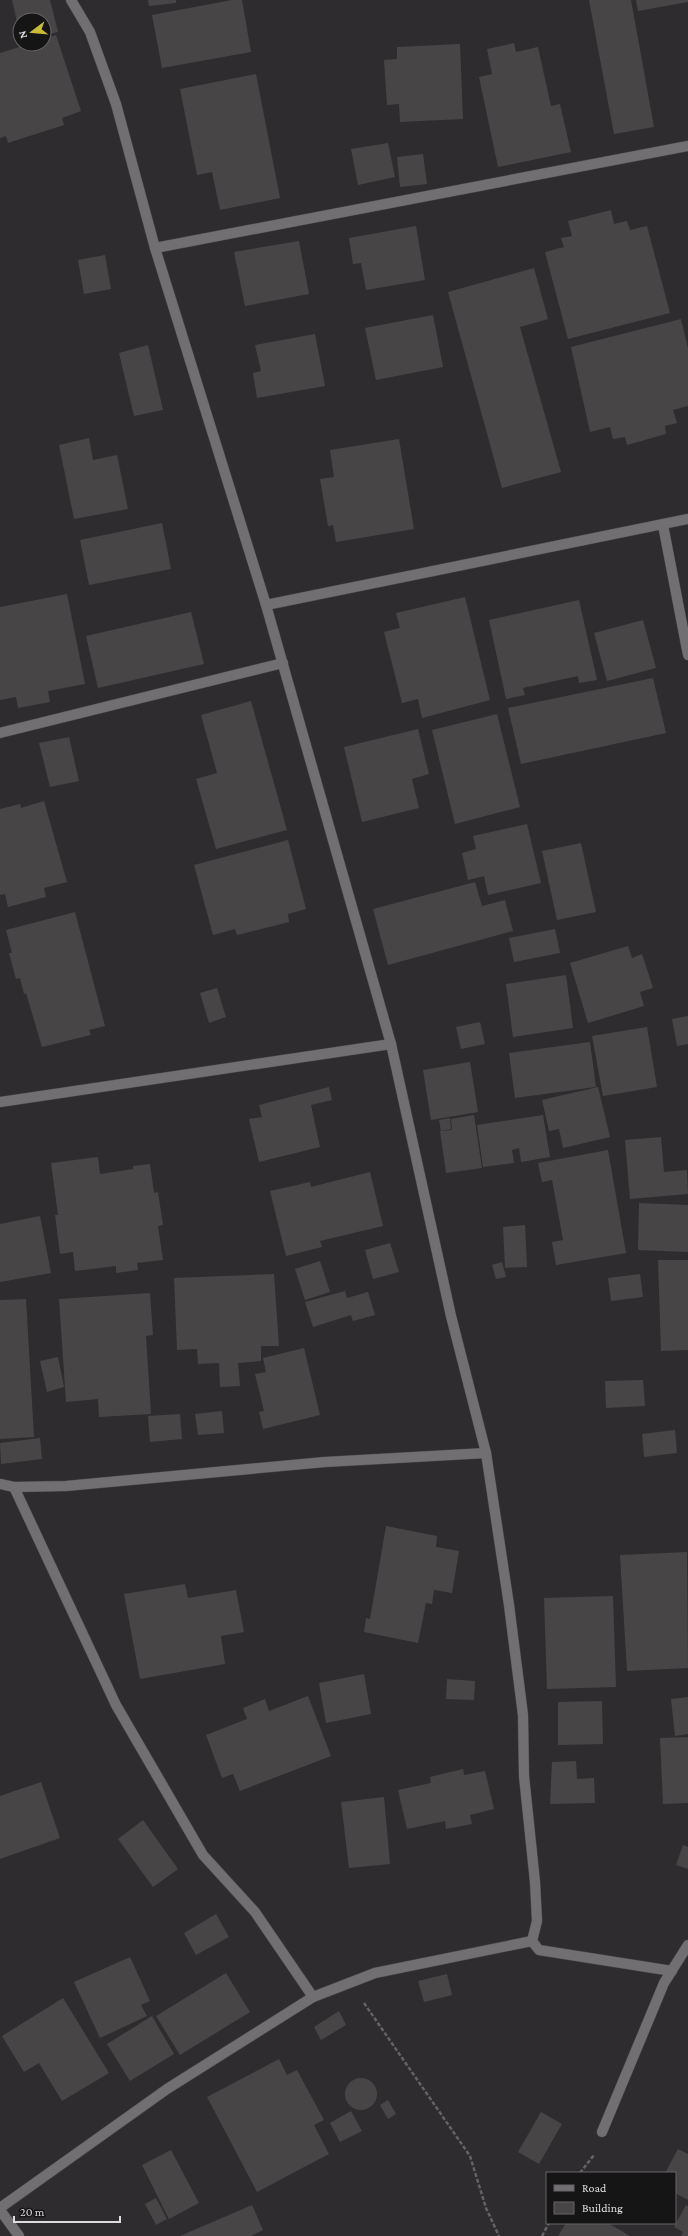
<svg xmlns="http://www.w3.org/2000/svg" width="688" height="2236" font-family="'Crimson Pro',serif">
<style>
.building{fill:#484547}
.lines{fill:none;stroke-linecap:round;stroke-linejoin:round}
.street-casing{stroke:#4b484b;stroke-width:11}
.path{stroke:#646264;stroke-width:2.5;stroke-dasharray:4 2;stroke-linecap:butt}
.street{stroke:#726f72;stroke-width:10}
</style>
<rect width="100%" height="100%" fill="#2f2c2f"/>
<g class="building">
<polygon points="12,0 50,0 58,32 44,35 44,20 20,20 19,30"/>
<polygon points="148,0 176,0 176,3 149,6"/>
<polygon points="232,0 242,0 251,52 162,68 152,15"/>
<polygon points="589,0 631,0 654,127 614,134"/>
<polygon points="636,0 688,0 688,2 638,11"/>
<polygon points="56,35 81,111 62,118 64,125 8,143 6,136 0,138 0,53 29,44 44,44 44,39"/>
<polygon points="514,43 516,52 538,47 551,106 560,104 571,152 498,167 479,77 492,74 487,49"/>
<polygon points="460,44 463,119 400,122 399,104 387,105 384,60 397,59 397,47"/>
<polygon points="256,74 280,198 220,210 212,172 197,175 180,89"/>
<polygon points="388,143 395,177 358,185 351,149"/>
<polygon points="423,154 427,184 400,187 397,157"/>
<polygon points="611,210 614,224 627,221 630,230 647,226 670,313 568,339 545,252 564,247 561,238 572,236 568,221"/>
<polygon points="416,226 425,280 366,290 361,263 353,264 349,238"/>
<polygon points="299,241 309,294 245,306 234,252"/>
<polygon points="105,255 111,289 84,294 78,260"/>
<polygon points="534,268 548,319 520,327 561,472 502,488 448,292"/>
<polygon points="433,315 443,367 376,380 365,328"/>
<polygon points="681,319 688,348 688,406 673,410 677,423 665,426 666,434 627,445 625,437 613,439 610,427 590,432 571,347"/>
<polygon points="315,334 325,386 257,398 253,373 261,371 255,345"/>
<polygon points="148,345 163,410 134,416 119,353"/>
<polygon points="89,438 93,460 117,455 128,509 74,519 59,445"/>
<polygon points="399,439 414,529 336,542 333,525 328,526 320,479 334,477 330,450"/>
<polygon points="162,523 171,569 89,585 80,540"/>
<polygon points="67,594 85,684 48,691 50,702 18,708 16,697 0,700 0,607"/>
<polygon points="465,597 490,700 422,718 418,699 402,703 384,632 400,628 396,613"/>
<polygon points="579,600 597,680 579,683 578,676 523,688 525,695 506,699 489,620"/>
<polygon points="191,612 204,664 98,688 86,636"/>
<polygon points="643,620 656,668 607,681 594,633"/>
<polygon points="653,678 666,733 521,764 508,708"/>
<polygon points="251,701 287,830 216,849 196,779 217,773 201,715"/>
<polygon points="497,714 520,807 455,824 432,730"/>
<polygon points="418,729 429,774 412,779 419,808 362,822 344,747"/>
<polygon points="69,737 79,781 50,787 39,743"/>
<polygon points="44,801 67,882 44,888 46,897 8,907 5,894 0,895 0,809 20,804 21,808"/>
<polygon points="527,824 541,883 488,895 484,876 468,880 462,853 476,849 473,836"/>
<polygon points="288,840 306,909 288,914 289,922 237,935 235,929 213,935 194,865"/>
<polygon points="581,843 596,912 557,920 542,851"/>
<polygon points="475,882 482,906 505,900 513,931 388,965 373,909"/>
<polygon points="75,912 105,1026 89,1030 91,1035 42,1047 26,993 24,994 20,978 16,979 9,953 12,953 6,930"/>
<polygon points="555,929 560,953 514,962 509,938"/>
<polygon points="628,946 632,958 642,954 653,988 640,992 644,1006 588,1023 570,963"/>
<polygon points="566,975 573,1028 513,1037 506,984"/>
<polygon points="217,988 226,1017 209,1023 200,993"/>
<polygon points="688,1016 688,1044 677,1046 672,1019"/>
<polygon points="480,1022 485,1044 461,1049 456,1027"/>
<polygon points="647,1027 657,1087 603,1096 592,1036"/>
<polygon points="590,1042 596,1087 515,1098 509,1053"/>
<polygon points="470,1062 478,1112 431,1120 423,1070"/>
<polygon points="329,1087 332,1100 311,1105 320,1147 259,1162 249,1119 262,1117 259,1105"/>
<polygon points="598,1087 610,1137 563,1148 559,1129 549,1131 542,1100"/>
<polygon points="474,1115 482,1168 446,1173 440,1131 452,1130 451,1119"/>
<polygon points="543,1115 550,1157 521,1162 519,1148 512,1150 514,1163 483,1167 477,1125"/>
<polygon points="450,1118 451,1129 441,1131 439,1120"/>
<polygon points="661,1137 664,1172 687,1170 688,1194 630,1199 625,1140"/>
<polygon points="608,1150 626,1253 556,1265 552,1242 563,1240 552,1180 542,1182 538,1163"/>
<polygon points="98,1157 100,1174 133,1169 133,1166 150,1164 154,1193 158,1192 163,1225 158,1226 163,1260 137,1263 138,1270 116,1273 116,1266 75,1271 73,1252 60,1254 55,1215 58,1215 51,1163"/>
<polygon points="370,1172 383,1226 320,1241 322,1247 286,1256 270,1191 310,1182 311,1187"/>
<polygon points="639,1203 688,1205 688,1252 638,1250"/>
<polygon points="40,1216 51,1273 0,1282 0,1224"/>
<polygon points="525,1225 527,1267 505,1268 503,1227"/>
<polygon points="390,1243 399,1272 373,1279 365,1250"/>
<polygon points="658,1260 688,1260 688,1350 661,1351"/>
<polygon points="320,1261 330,1292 305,1300 295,1269"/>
<polygon points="502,1262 506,1277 496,1279 492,1265"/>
<polygon points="274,1274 279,1346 261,1346 261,1361 238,1363 240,1386 220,1387 219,1363 198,1364 197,1349 177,1350 174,1278"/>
<polygon points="640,1274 643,1297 611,1301 608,1278"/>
<polygon points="345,1291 347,1298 368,1292 375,1315 353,1321 351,1315 313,1327 305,1302"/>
<polygon points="150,1293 153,1335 146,1336 151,1414 99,1417 98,1399 66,1402 59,1299"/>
<polygon points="26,1299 34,1437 0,1439 0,1300"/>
<polygon points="304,1348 320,1415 263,1429 259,1412 264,1411 255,1374 266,1372 263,1358"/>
<polygon points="58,1357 64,1387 47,1392 40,1361"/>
<polygon points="643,1380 645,1406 606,1408 605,1381"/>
<polygon points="222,1411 224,1433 198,1435 195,1414"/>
<polygon points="180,1414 182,1439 150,1442 148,1416"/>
<polygon points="675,1430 677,1453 644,1457 642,1434"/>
<polygon points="40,1438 42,1459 1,1464 0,1443"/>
<polygon points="386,1526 437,1536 436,1547 459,1551 452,1593 434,1590 432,1604 426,1603 418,1643 364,1632 366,1618 370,1619"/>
<polygon points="687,1552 688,1668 627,1671 620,1555"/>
<polygon points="185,1584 188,1598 236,1590 244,1632 221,1636 225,1664 140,1679 124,1594"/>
<polygon points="613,1596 616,1687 547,1689 544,1598"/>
<polygon points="364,1674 371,1714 326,1723 319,1683"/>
<polygon points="447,1679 475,1681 474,1700 446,1699"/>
<polygon points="308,1696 331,1756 240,1791 233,1774 222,1778 206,1735 247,1719 243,1708 265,1699 269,1711"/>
<polygon points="688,1697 688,1734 675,1736 671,1699"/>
<polygon points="602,1701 603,1744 558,1745 558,1702"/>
<polygon points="688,1737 688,1803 663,1804 660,1738"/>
<polygon points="576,1761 577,1779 594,1778 595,1803 550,1804 552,1762"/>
<polygon points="463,1769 464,1775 485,1771 494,1809 470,1815 472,1824 446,1829 445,1821 407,1829 398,1790 431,1783 430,1777"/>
<polygon points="41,1782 60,1838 0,1859 0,1796"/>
<polygon points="384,1797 390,1864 349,1868 341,1802"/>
<polygon points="143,1820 178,1869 153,1887 118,1839"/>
<polygon points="683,1845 688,1847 688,1869 676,1865"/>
<polygon points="216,1914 229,1937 196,1955 184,1933"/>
<polygon points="130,1957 150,2001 141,2005 147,2016 100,2038 74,1982"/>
<polygon points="226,1973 250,2012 180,2055 156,2016"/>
<polygon points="447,1974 452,1995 424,2002 418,1981"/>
<polygon points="63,1998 109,2073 62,2101 39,2063 24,2072 2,2036"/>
<polygon points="339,2011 346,2025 321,2040 314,2027"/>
<polygon points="152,2016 174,2054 130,2081 107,2044"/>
<polygon points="279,2059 287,2075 297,2070 324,2120 314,2125 329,2154 257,2192 207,2097"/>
<circle cx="361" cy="2094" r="16"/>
<polygon points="388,2100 396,2114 388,2119 380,2105"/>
<polygon points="351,2111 362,2131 340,2142 330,2123"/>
<polygon points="541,2112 562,2124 539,2164 518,2152"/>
<polygon points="678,2149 688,2154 688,2200 675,2193 675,2173 665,2173"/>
<polygon points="171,2150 199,2203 169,2219 142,2165"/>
<polygon points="156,2198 167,2219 156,2225 145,2204"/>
<polygon points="252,2205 263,2230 251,2236 180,2236"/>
<polygon points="686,2205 688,2206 688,2236 681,2236 683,2232 674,2227"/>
<polygon points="566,2223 608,2223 630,2236 558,2236"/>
</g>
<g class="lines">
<g class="street-casing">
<g id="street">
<polyline points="71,0 90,32 116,104 155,248 266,605 391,1044 451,1316 486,1453 509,1605 523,1715 524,1776 535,1882 537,1921 532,1941 539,1950 672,1971"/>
<polyline points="155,248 688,146"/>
<polyline points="663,525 688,655"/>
<polyline points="266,605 688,519"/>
<polyline points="0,733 283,663"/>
<polyline points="0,1102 391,1044"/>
<polyline points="0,1484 14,1487 66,1486 325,1462 486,1453"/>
<polyline points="14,1487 116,1705 203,1855 255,1912 313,1997"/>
<polyline points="602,2132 664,1983 688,1945"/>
<polyline points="0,2208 167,2089 313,1997 375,1973 532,1941"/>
<polyline points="0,2210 19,2236"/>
</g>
</g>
<g class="path">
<polyline points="364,2003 470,2156 486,2208 499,2236"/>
<polyline points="580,2173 594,2155"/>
<polyline points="542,2236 549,2223"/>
</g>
<use href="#street" class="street"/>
</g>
<rect x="546" y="2172" width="130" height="52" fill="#161516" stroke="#666566"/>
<rect x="554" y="2185" width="20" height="6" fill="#726f72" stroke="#666566"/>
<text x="582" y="2192" font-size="12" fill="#dedcde">Road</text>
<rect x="554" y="2202" width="20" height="12" fill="#484547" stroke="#666566"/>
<text x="582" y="2212" font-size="12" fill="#dedcde">Building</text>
<g transform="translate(32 32) rotate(254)"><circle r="19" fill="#161516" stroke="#666566"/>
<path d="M0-3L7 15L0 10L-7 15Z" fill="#c9ba3a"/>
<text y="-6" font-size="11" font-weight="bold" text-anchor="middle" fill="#dedcde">N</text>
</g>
<path d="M14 2216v6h106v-6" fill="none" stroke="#dedcde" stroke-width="2"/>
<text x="20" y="2216" font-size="12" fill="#dedcde" stroke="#161516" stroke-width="3" paint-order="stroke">20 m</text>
</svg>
